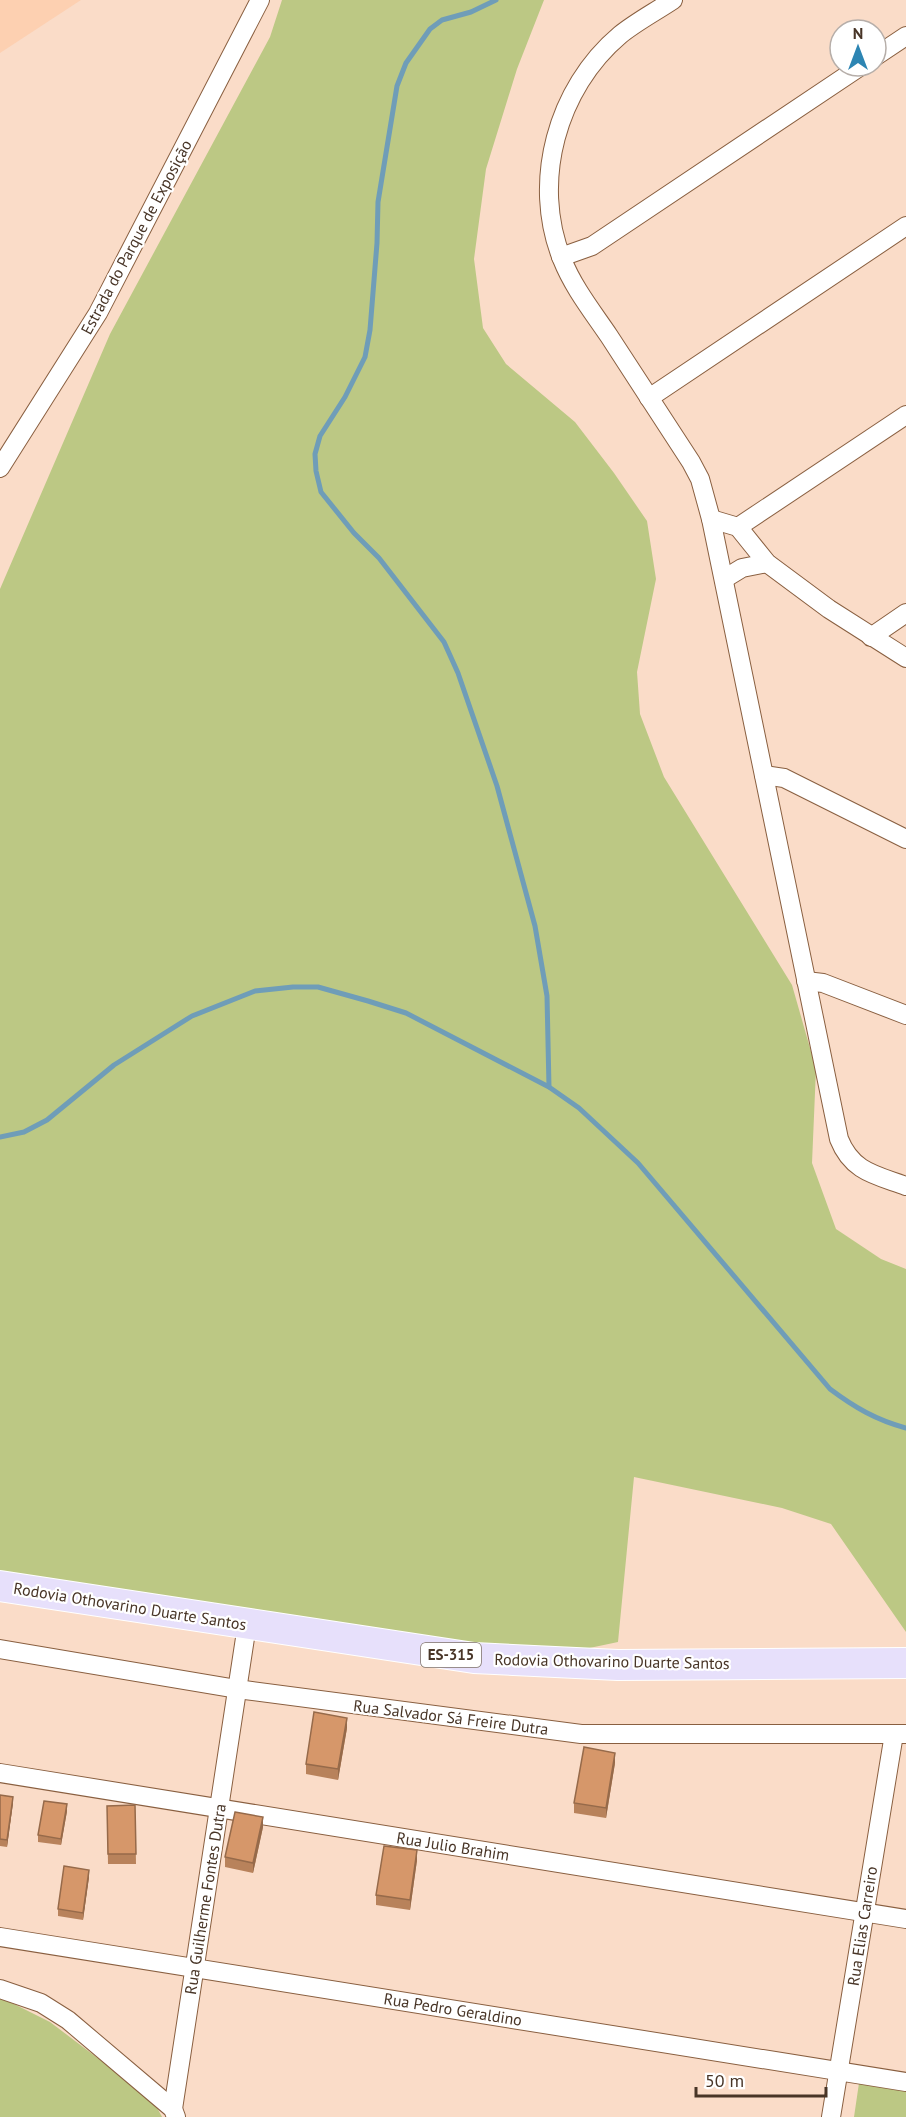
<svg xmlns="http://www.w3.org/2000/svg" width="906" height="2117" font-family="'PT Sans',sans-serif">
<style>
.built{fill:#fdd0b1}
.green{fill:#bcc884}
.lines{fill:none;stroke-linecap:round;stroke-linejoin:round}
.stream{stroke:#6f9db8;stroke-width:5}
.minor-casing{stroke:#895f40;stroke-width:20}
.primary-casing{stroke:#fff;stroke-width:32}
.minor{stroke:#fff;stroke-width:18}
.primary{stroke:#e7e0fb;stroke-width:30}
.wall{fill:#b8825b}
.shaded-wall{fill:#966a4a}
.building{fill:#d6976a;stroke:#966a4a;stroke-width:1.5}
.labels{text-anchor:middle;stroke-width:4.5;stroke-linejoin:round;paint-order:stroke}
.shield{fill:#fff;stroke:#7f7268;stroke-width:1.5}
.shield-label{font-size:15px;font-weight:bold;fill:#483527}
.street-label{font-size:16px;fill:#483527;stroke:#fff}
</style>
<rect width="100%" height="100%" fill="#fadcc8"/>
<polygon class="built" points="0,0 81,0 0,53"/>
<g class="green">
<polygon points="282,0 544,0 517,69 486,169 474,259 483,328 506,364 575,422 614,473 647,521 656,579 637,672 640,714 664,777 792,985 816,1069 812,1163 836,1229 881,1259 906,1269 906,1632 831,1524 782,1508 634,1477 618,1642 580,1650 554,1650 406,1637 0,1571 0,589 110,334 270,37"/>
<polygon points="0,1997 50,2022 153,2100 162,2117 0,2117"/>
<polygon points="859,2083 906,2090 906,2117 854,2117"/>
</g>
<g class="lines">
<g class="stream">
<polyline points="496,0 471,12 442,20 430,29 406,63 397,86 378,202 377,243 370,330 365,357 345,397 320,436 315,454 316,471 321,492 354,533 379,558 444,642 458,673 497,786 535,926 547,996 549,1087"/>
<path d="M 0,1137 L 24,1132 L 47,1120 L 114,1065 L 192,1016 L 255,991 L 293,987 L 318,987 L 368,1001 L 406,1013 L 549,1087 L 579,1108 L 638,1163 L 830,1389 C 854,1407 876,1420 906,1428"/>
</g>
<g class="minor-casing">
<g id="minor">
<path d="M 673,0 C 655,12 636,22 620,35 C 557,88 531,182 562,259 C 573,287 592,311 609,336 C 636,378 664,420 691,462 L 700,479 L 711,519 L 839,1139 C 852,1172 876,1175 906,1186"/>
<polyline points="876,56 906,36"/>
<polyline points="561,257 592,246 861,66"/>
<polyline points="649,398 906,226"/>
<polyline points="0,468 98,313 260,0"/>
<polyline points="711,519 738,527 767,563 829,609 906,658"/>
<polyline points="738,527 906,415"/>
<polyline points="724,579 742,568 767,563"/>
<polyline points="871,637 906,613"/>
<polyline points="764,775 784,778 906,839"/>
<polyline points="806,981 823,983 906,1015"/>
<polyline points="0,1649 237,1689 581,1734 906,1734"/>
<polyline points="0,1773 906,1919"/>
<polyline points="0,1937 906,2082"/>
<polyline points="0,1989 41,2003 68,2020 173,2109 176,2117"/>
<polyline points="173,2109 247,1625"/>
<polyline points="831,2117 894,1734"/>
</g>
</g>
<g class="primary-casing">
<polyline id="primary" points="0,1586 474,1658 618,1665 906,1663"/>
</g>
<use href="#minor" class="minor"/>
<use href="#primary" class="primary"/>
</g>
<g class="wall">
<polygon points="347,1728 338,1780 306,1774 306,1764"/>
<polygon points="615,1763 606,1818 574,1813 574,1803"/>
<polygon points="0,1795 13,1803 7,1847 0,1846"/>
<polygon points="135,1805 136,1864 108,1864 107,1806"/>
<polygon points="67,1811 61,1845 38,1842 38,1835"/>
<polygon points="263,1827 253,1873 225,1867 225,1857"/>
<polygon points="417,1860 410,1910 376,1905 376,1895"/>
<polygon points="89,1877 83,1920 58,1916 58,1909"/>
</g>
<g class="shaded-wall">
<polygon points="347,1718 347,1728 338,1780 338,1769"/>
<polygon points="615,1753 615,1763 606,1818 606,1808"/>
<polygon points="13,1797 13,1803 7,1847 7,1840"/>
<polygon points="67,1804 67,1811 61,1845 61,1839"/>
<polygon points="263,1817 263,1827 253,1873 253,1863"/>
<polygon points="417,1850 417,1860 410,1910 410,1900"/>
<polygon points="89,1870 89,1877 83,1920 83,1913"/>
</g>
<g class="building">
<polygon points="314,1712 347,1718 338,1769 306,1764"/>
<polygon points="584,1747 615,1753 606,1808 574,1803"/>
<polygon points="0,1795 13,1797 7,1840 0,1839"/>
<polygon points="44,1801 67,1804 61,1839 38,1835"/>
<polygon points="135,1805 136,1854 108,1854 107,1806"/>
<polygon points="235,1812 263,1817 253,1863 225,1857"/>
<polygon points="384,1846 417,1850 410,1900 376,1895"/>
<polygon points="64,1866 89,1870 83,1913 58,1909"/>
</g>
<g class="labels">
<rect class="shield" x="421" y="1643" width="60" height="24" rx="4.5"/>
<g class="shield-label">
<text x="451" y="1660">ES-315</text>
</g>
<g class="street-label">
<text transform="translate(136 237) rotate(-62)" y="6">Estrada do Parque de Exposição</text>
<text transform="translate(130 1606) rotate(9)" y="6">Rodovia Othovarino Duarte Santos</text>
<text transform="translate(612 1661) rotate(1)" y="6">Rodovia Othovarino Duarte Santos</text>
<text transform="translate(451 1717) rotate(7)" y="6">Rua Salvador Sá Freire Dutra</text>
<text transform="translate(453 1846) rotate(9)" y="6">Rua Julio Brahim</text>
<text transform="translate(205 1899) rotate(-81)" y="6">Rua Guilherme Fontes Dutra</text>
<text transform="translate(862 1926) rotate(-81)" y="6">Rua Elias Carreiro</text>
<text transform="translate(453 2009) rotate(9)" y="6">Rua Pedro Geraldino</text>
</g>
</g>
<g transform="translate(858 48)"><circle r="28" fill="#ffffff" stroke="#b6aea9" stroke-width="1.5"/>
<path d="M0-4.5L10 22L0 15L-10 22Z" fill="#2d85b3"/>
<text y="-9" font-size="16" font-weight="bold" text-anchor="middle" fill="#483527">N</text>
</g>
<path d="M696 2087v9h130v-9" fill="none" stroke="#483527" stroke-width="3"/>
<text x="705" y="2087" font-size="18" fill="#483527" stroke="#ffffff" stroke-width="4.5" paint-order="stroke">50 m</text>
</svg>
